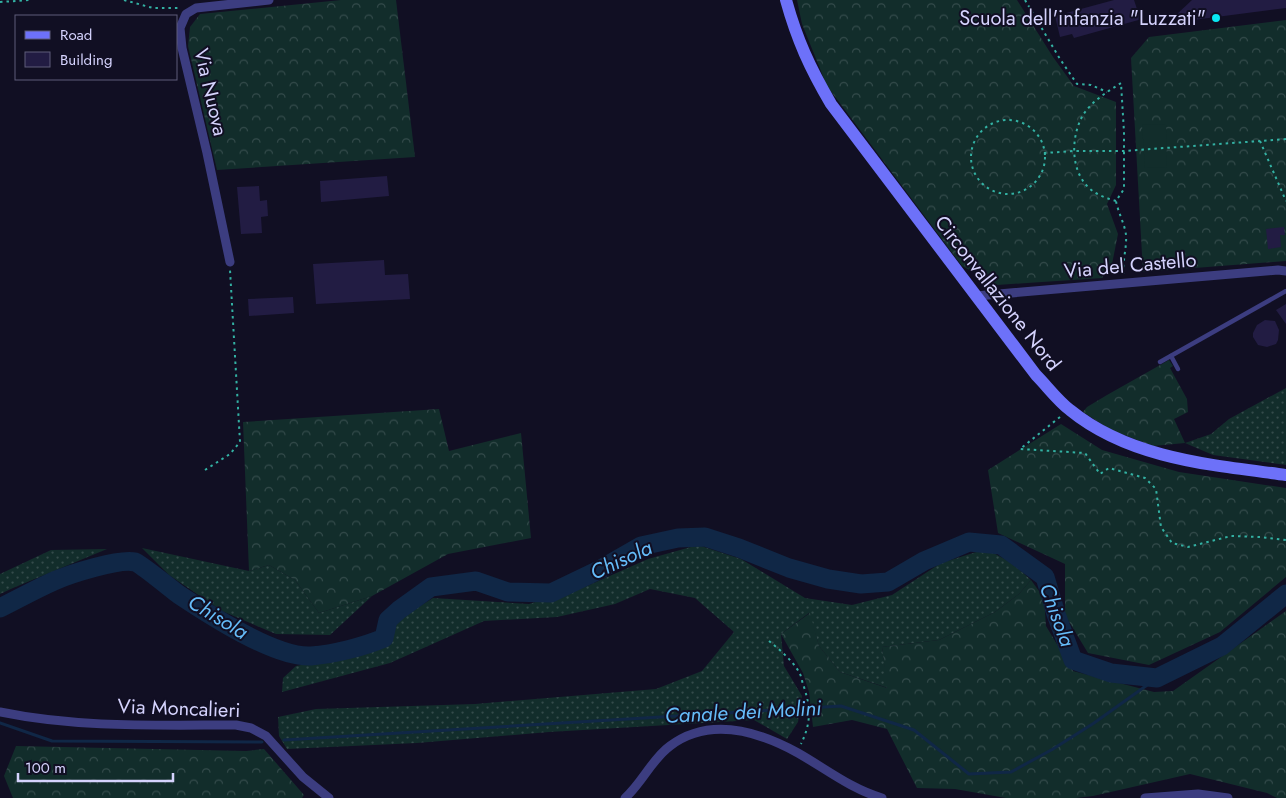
<svg xmlns="http://www.w3.org/2000/svg" width="1286" height="798" font-family="Jost,sans-serif">
<style>
.grass{fill:url(#grass-dots)}
.forest{fill:url(#forest-crowns)}
.pitch{fill:#122d2b}
.lines{fill:none;stroke-linecap:round;stroke-linejoin:round}
.stream{stroke:#102746;stroke-width:3}
.river{stroke:#102746;stroke-width:19}
.building{fill:#221c43}
.path{stroke:#33b1a3;stroke-width:2;stroke-dasharray:2.5 4;stroke-linecap:butt}
.lane{stroke:#3c3d80;stroke-width:4.5}
.street{stroke:#3c3d80;stroke-width:9}
.secondary{stroke:#6d71f9;stroke-width:12}
.poi-dot{fill:#09e7f3;stroke:#110f23;stroke-width:2}
.labels{text-anchor:middle;stroke-width:4;stroke-linejoin:round;paint-order:stroke}
.poi-label{font-size:20px;fill:#d5d3fd;stroke:#110f23;text-anchor:end}
.street-label{font-size:20px;fill:#d5d3fd;stroke:#110f23}
.water-label{font-size:21px;font-style:italic;fill:#65bcf9;stroke:#110f23}
</style>
<defs>
<pattern id="grass-dots" width="8" height="8" patternUnits="userSpaceOnUse" patternTransform="scale(1.25)"><rect width="8" height="8" fill="#122d2b"/><path d="M2 2h.1M6 6h.1" fill="none" stroke="#344b4b" stroke-width="1.8" stroke-linecap="round"/></pattern>
<pattern id="forest-crowns" width="20" height="18" patternUnits="userSpaceOnUse" patternTransform="scale(1.25)"><rect width="20" height="18" fill="#122d2b"/><path d="M2 6a3 3 0 1 1 6 0M12 15a3 3 0 1 1 6 0" fill="none" stroke="#344b4b"/></pattern>
</defs>
<rect width="100%" height="100%" fill="#110f23"/>
<g class="grass">
<polygon points="1286,388 1286,465 1213,455 1185,443 1211,434 1229,419"/>
<polygon points="698,545 741,559 805,598 852,605 892,595 941,563 986,549 1012,563 1031,580 1019,594 995,612 939,640 882,647 888,688 840,672 819,646 809,613 781,634 784,666 802,696 798,722 787,739 754,720 549,732 417,743 287,749 279,736 278,717 316,709 475,704 656,689 702,671 734,632 695,598 650,589 615,604 557,617 484,621 390,663 282,692 283,678 296,666 368,652 388,641 396,621 433,598 529,604 587,586 648,559"/>
<polygon points="142,548 249,571 269,565 295,580 319,613 372,596 330,635 276,634 222,611 169,575"/>
<polygon points="107,549 13,588 0,594 0,574 51,550"/>
</g>
<g class="forest">
<polygon points="341,0 396,0 415,157 217,170 188,46 190,27 200,14"/>
<polygon points="797,0 1017,0 1053,57 1074,86 1116,102 1116,185 1107,204 1118,234 1112,264 1102,278 997,285 962,266 827,86 802,24"/>
<polygon points="1286,20 1286,261 1143,272 1131,58 1149,37"/>
<polygon points="1169,360 1173,366 1170,368 1187,399 1188,412 1174,419 1185,443 1153,446 1111,430 1083,412 1087,407 1107,395"/>
<polygon points="439,409 449,451 521,433 531,538 448,554 372,596 319,613 295,580 269,565 249,571 243,422"/>
<polygon points="1061,424 1102,450 1179,472 1286,488 1286,577 1220,632 1149,665 1088,653 1065,615 1065,564 998,533 988,470"/>
<polygon points="1031,580 1044,598 1046,626 1073,671 1154,692 1173,691 1286,611 1286,798 1277,798 1267,793 1190,774 1093,796 1076,798 1006,798 955,789 917,788 887,729 852,720 813,727 809,692 803,673 781,634 810,613 819,646 840,672 887,688 882,647 939,640 995,612 1019,594"/>
<polygon points="16,746 246,751 264,749 304,795 302,798 13,798 4,776"/>
</g>
<polygon class="pitch" points="1166,124 1167,167 1145,168 1142,125"/>
<g class="lines">
<g class="stream">
<polyline points="0,723 52,741 262,742"/>
<polyline points="284,740 841,706 914,730 969,774 1011,772 1053,749 1094,723 1157,678"/>
</g>
<path class="river" d="M 0,608 C 18,599 36,589 54,581 C 70,574 120,558 135,562 C 141,564 170,588 178,594 C 208,614 275,658 311,656 C 334,654 363,647 384,638 L 388,620 L 399,610 L 431,587 L 476,581 L 508,592 L 551,593 L 601,569 L 641,546 L 678,538 L 705,537 L 739,548 L 789,568 L 828,579 L 861,584 L 888,582 L 924,561 L 969,542 L 1001,545 L 1045,577 L 1056,614 L 1073,660 L 1111,673 L 1157,678 L 1222,646 L 1286,594"/>
</g>
<g class="building">
<polygon points="1114,0 1134,0 1137,9 1139,8 1142,19 1074,38 1072,34 1060,37 1055,16"/>
<polygon points="1192,0 1286,0 1286,8 1178,22 1176,15"/>
<polygon points="387,176 389,196 321,202 320,181"/>
<polygon points="259,186 260,201 267,200 268,216 261,217 262,233 241,234 237,187"/>
<polygon points="1284,227 1285,235 1280,235 1281,247 1268,249 1266,229"/>
<polygon points="384,260 385,275 408,274 410,299 316,304 313,264"/>
<polygon points="293,297 294,313 249,316 248,299"/>
<polygon points="1286,304 1286,324 1276,310"/>
<polygon points="1265,320 1275,321 1279,330 1278,340 1276,344 1267,347 1258,345 1253,337 1253,333 1257,325"/>
</g>
<g class="lines">
<g class="path">
<polyline points="124,0 153,8 179,8"/>
<polyline points="1025,0 1060,59 1077,84 1091,85 1107,92"/>
<polyline points="0,2 30,0"/>
<circle cx="1008" cy="157" r="37"/>
<polyline points="1286,139 1260,141 1286,201"/>
<polyline points="1044,153 1074,151 1124,151 1260,141"/>
<path d="M 1116,201 C 1106,198 1096,195 1088,187 C 1070,169 1071,136 1083,115 C 1092,101 1107,92 1121,83 L 1124,132 L 1124,189 L 1116,201 C 1118,212 1125,225 1126,235 C 1127,248 1122,261 1124,275"/>
<polyline points="1060,417 1020,449 1085,453 1100,474 1109,468 1145,478 1156,489 1161,527 1172,543 1188,547 1231,536 1260,537 1286,540"/>
<polyline points="205,470 230,454 240,442 230,270"/>
<path d="M 769,641 C 780,650 792,660 799,672 C 802,677 802,683 804,687 C 811,709 811,723 801,744"/>
</g>
<g class="lane">
<polyline points="1171,356 1178,369"/>
<polyline points="1160,362 1286,291"/>
</g>
<g class="street">
<polyline points="230,262 207,153 182,48 180,28 186,14 196,8 269,0"/>
<polyline points="976,296 1278,270 1286,271"/>
<path d="M 0,712 C 77,728 157,725 236,725 L 251,728 L 266,736 L 303,777 L 329,798"/>
<path d="M 625,798 C 642,783 652,759 670,746 C 710,716 758,731 798,753 C 826,769 851,789 882,798"/>
<polyline points="1145,798 1198,794 1228,798"/>
</g>
<path class="secondary" d="M 786,0 C 797,40 810,68 831,104 L 1036,375 C 1047,386 1057,400 1070,410 C 1130,459 1212,465 1286,475"/>
</g>
<circle class="poi-dot" cx="1216" cy="18" r="5"/>
<g class="labels">
<g class="poi-label">
<text x="1206" y="25">Scuola dell'infanzia "Luzzati"</text>
</g>
<g class="street-label">
<text transform="translate(211 92) rotate(77)" y="7">Via Nuova</text>
<text transform="translate(1130 265) rotate(-5)" y="7">Via del Castello</text>
<text transform="translate(998 293) rotate(52)" y="7">Circonvallazione Nord</text>
<text transform="translate(179 708) rotate(2)" y="7">Via Moncalieri</text>
</g>
<g class="water-label">
<text transform="translate(621 560) rotate(-25)" y="7">Chisola</text>
<text transform="translate(1057 615) rotate(70)" y="7">Chisola</text>
<text transform="translate(218 617) rotate(31)" y="7">Chisola</text>
<text transform="translate(743 712) rotate(-3)" y="7">Canale dei Molini</text>
</g>
</g>
<rect x="15" y="15" width="162" height="65" fill="#110f23" stroke="#5f5d7a"/>
<rect x="25" y="31" width="25" height="8" fill="#6d71f9" stroke="#5f5d7a"/>
<text x="60" y="40" font-size="15" fill="#d5d3fd">Road</text>
<rect x="25" y="52" width="25" height="15" fill="#221c43" stroke="#5f5d7a"/>
<text x="60" y="65" font-size="15" fill="#d5d3fd">Building</text>
<path d="M18 773v8h155v-8" fill="none" stroke="#d5d3fd" stroke-width="2.5"/>
<text x="25" y="773" font-size="15" fill="#d5d3fd" stroke="#110f23" stroke-width="4" paint-order="stroke">100 m</text>
</svg>
